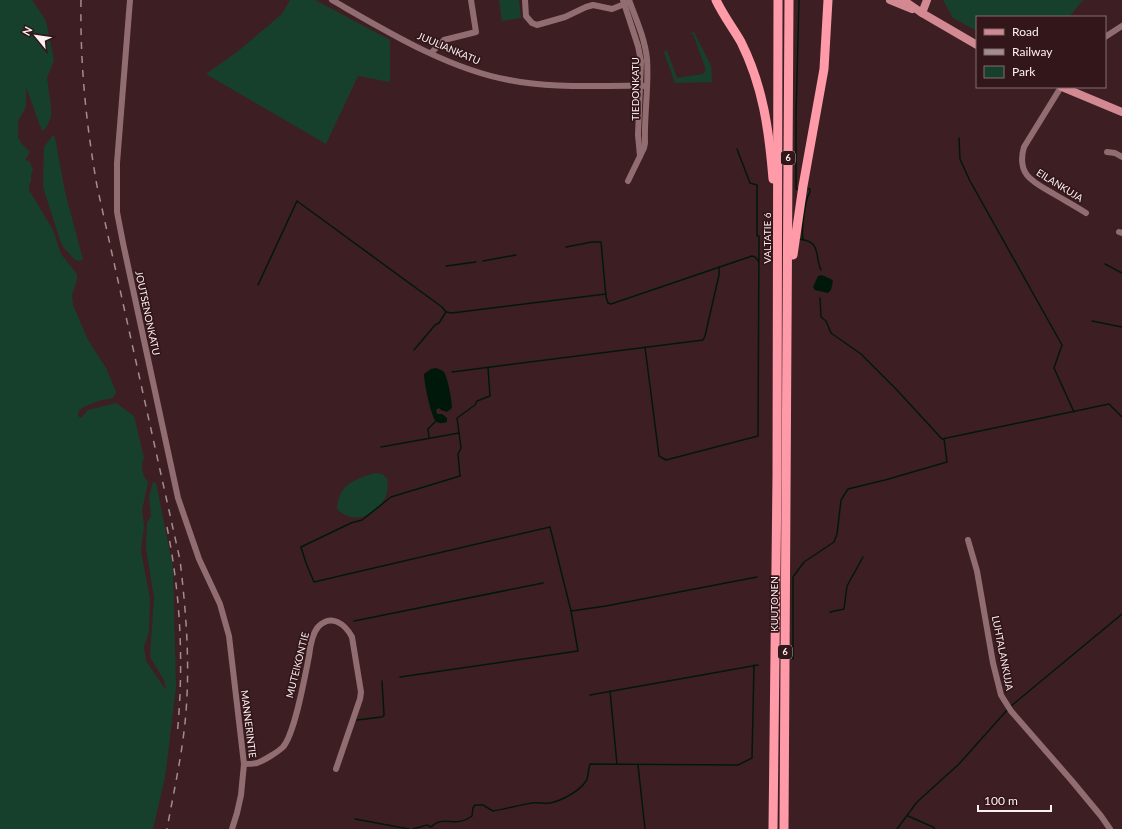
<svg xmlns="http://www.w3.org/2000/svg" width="1122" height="829" font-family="Lato,sans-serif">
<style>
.green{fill:#17402c}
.water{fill:#00180a}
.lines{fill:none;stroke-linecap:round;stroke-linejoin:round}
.stream{stroke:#00180a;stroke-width:1.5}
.minor{stroke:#916d71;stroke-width:6}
.major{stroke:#d38992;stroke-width:8}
.highway{stroke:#ff9ba8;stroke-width:9}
.rail{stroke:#a28d90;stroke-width:1.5;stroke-dasharray:7 7;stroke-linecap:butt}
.labels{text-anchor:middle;stroke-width:3.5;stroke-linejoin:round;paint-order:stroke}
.shield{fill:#32161a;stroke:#c0afb1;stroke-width:1}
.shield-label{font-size:9px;font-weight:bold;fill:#fdf0f2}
.street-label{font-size:10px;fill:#fdf0f2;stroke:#32161a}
</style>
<rect width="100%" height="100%" fill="#3d1f23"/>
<g class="green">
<path d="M 0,0 L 32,0 L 46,21 L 54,60 L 47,78 L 51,107 L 51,117 L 46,128 L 42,131 L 26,87 L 26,107 L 18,121 L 18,137 L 21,143 L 30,152 L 25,160 L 29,161 L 33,170 L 31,175 L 31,182 L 29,184 L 29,190 L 53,230 L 61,254 L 77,274 L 77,279 L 72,295 L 73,305 L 88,340 L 106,368 L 116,392 L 113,398 C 101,400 89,403 79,410 L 78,416 L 81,418 L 88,410 L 116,403 L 134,416 L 144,458 C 140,466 142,475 148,482 L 142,510 L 144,526 L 141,551 L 150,599 L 149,632 L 144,647 L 146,661 L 166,690 C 166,678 155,668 150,656 L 154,598 L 146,548 L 147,523 L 151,516 L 149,497 L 153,482 L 156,483 L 173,568 L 176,688 L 165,777 L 153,829 L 0,829 Z"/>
<polygon points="290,0 315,0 390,40 390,82 358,76 326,144 206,74 237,52 282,14"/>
<polygon points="499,0 519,0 521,18 502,21"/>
<polygon points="943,0 1083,0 1069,17 977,17 977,31 953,18"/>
<polygon points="694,32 711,66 712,82 675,83 664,52 665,51 667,51 677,78 703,74 706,70 693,34 689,34"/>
<polygon points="53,135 55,138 65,192 83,260 78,261 74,259 64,248 60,240 43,187 44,147"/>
<path d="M 375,473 L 382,474 L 387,478 C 388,484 388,490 386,496 C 376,517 354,525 337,509 C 339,484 353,480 375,473 Z"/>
</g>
<g class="water">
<polygon points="822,275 831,279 833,281 831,290 828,293 815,290 813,287 818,276"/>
<path d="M 436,368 C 439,369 442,370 444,372 C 448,378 452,401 452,408 L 447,412 L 441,410 L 439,408 L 436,410 L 437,414 L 442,414 L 447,418 L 447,422 C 444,423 440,424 437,422 C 431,419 424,382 424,374 L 431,369 Z"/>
</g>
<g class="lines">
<g class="stream">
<polyline points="959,138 960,159 970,181 1062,345 1054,368 1074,412"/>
<polyline points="798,189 796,189 796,113 799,0"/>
<path d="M 798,239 C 822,241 814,254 821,270"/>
<path d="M 803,240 C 801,230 805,199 810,192 L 810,189 L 806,188"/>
<polyline points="566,247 592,242 601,242 606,297 608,303 611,304 752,256 755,257 759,262"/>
<polyline points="483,261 516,255"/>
<polyline points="1105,264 1122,273"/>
<polyline points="446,266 476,262"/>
<polyline points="258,285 297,201 442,307 446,312 452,313 606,294"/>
<polyline points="820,298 821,317 826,321 831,333 861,354 896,389 942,439 1109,404 1122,417"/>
<polyline points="1092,321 1122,327"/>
<polyline points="645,347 659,456 666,460 758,436 759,236 757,236 757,185 750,183 737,149"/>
<polyline points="414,350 435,325 439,323 446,312"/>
<polyline points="452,372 703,340 705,336 719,275 719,267"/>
<polyline points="429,438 428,429 436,421"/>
<polyline points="381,447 459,433"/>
<polyline points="571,611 606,606 757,577"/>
<polyline points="830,612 844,609 847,586 863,557"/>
<polyline points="354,621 543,583"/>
<polyline points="793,659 793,577 804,562 834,542 837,534 841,500 848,489 885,480 947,462 944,439"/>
<polyline points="400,677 578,651 571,611 550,527 314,582 306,563 301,547 351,523 362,520 391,497 460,476 458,454 461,448 457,418 475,405 477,401 490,396 488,368"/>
<polyline points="610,691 617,764"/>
<polyline points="590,695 758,665"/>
<polyline points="1011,706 1122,614"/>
<polyline points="357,720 382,717 384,715 382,681"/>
<polyline points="638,765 645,829"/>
<polyline points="908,816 933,827 935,829"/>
<polyline points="355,819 409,829"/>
<path d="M 413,829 L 427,825 L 431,827 C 444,814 455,829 472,816 L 473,808 L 475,805 L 483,805 L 493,811 C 506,809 519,805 532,803 C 538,802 545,804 550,803 C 561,801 580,791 586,781 C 589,776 588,769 590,764 L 738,765 L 752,758 L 754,665"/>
<polyline points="897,829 917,802 959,764 1008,709"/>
</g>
<g class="minor">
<polyline points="130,0 117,163 117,212 123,243 178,498 199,559 220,604 229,636 244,764 241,795 237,813 232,829"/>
<path d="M 332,0 C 386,31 448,69 509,80 C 554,89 601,85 647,86"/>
<polyline points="525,0 526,16 532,23 537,25 565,17 586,7 593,5 612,9 627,3"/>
<polyline points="623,0 638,46 641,61 638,135 640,156"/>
<polyline points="1105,37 1122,26"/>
<polyline points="431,53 444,40 476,32 471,0"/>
<path d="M 1061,87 L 1024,147 C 1016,175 1033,182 1054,194 C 1064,200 1075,206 1086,213"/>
<polyline points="1107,152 1115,153 1122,157"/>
<path d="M 628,181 L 644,148 L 645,143 C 644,115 649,87 647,59 C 645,39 636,19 629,0"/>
<polyline points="1119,232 1122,233"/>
<polyline points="968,540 977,571 993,663 1001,695 1011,711 1072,781 1101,816 1110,829"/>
<path d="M 244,764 C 248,764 253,764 257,763 C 263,761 278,752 283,747 C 295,733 305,676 309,656 C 310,647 312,634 318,627 C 331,613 345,624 352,637 L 361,692 L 360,699 L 336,769"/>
</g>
<g class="major">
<polyline points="890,0 912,9"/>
<polyline points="903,0 922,13 977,45"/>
<polyline points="922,13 927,0"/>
<polyline points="1062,87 1122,112"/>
</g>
<g class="highway">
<path d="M 716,0 C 723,15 733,28 741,42 C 763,86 769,130 773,179"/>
<polyline points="793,255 803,186 824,69 828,0"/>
<polyline points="773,829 777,477 778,0"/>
<polyline points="784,829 789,0"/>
</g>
<g class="rail">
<path d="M 81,0 C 80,64 86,123 97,186 L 180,560 C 186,611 190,661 186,712 C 183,751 174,790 167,829"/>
<path d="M 167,527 C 181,597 184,666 177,736"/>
</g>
</g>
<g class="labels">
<g class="shield">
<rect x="781" y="151" width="14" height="14" rx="3"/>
<rect x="778" y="645" width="14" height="14" rx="3"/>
</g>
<g class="shield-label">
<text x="788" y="161">6</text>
<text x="785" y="655">6</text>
</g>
<g class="street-label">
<text transform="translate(449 48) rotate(23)" y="4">JUULIANKATU</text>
<text transform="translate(635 89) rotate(-90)" y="4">TIEDONKATU</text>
<text transform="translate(1060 185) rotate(32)" y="4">EILANKUJA</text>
<text transform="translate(767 238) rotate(-90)" y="4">VALTATIE 6</text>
<text transform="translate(148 313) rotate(78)" y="4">JOUTSENONKATU</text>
<text transform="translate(774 604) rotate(-90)" y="4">KUUTONEN</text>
<text transform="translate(1003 653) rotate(79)" y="4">LUHTALANKUJA</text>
<text transform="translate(297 665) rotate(-76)" y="4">MUTEIKONTIE</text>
<text transform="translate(249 724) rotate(83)" y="4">MANNERINTIE</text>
</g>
</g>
<rect x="976" y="16" width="130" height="72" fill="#32161a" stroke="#836d70"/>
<rect x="984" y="29" width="20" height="6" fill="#d38992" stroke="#836d70"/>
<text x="1012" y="36" font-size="12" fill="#fdf0f2">Road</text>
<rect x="984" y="49" width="20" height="6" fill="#a28d90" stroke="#836d70"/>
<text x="1012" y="56" font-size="12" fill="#fdf0f2">Railway</text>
<rect x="984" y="66" width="20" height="12" fill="#17402c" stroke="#836d70"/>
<text x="1012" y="76" font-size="12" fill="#fdf0f2">Park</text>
<g transform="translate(36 36) rotate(299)" stroke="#32161a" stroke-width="3" paint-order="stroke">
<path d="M0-3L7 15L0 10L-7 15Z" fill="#fdf0f2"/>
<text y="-6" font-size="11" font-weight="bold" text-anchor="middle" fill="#fdf0f2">N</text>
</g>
<path d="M978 805v6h73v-6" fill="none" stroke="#fdf0f2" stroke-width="2"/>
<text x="984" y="805" font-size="12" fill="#fdf0f2" stroke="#32161a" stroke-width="3" paint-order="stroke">100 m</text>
</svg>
